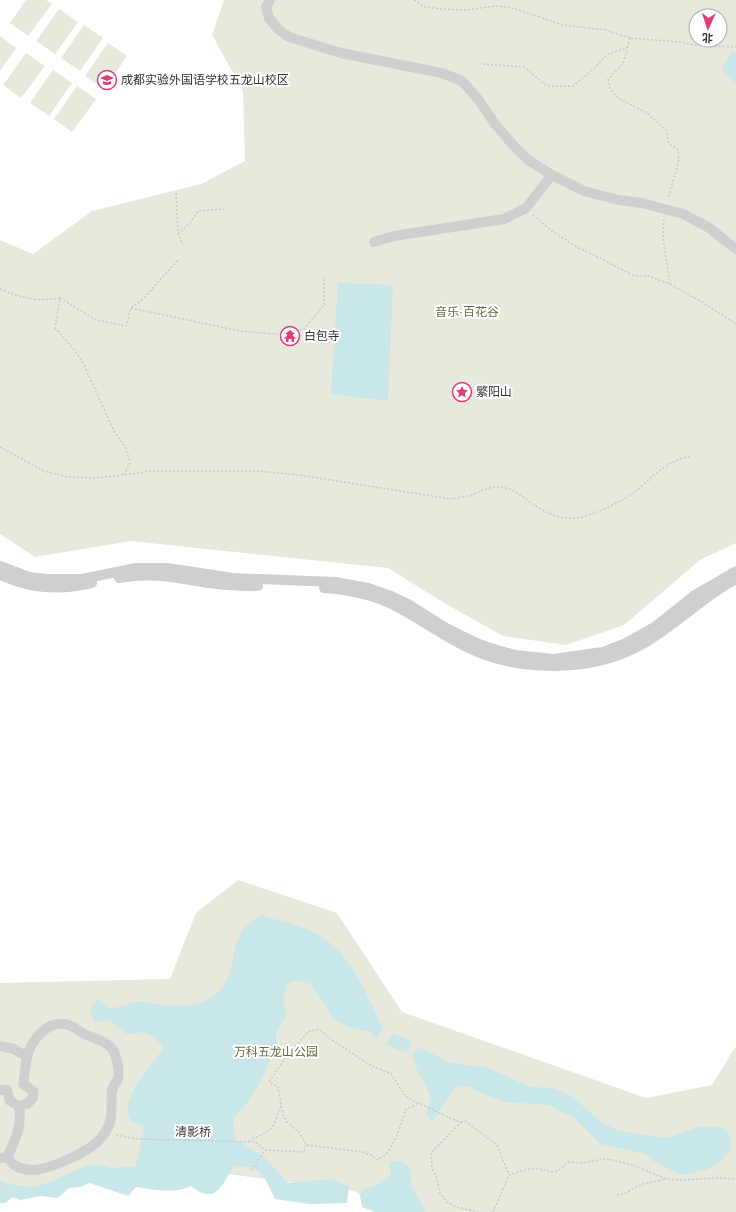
<svg xmlns="http://www.w3.org/2000/svg" width="736" height="1212" font-family="Arial,'Noto Sans SC',sans-serif">
<style>
.green{fill:#e7e9dc;fill-rule:evenodd}
.water{fill:#c9e6e9}
.lines{fill:none;stroke-linecap:round;stroke-linejoin:round}
.path{stroke:#c9c9c9;stroke-width:1.5;stroke-dasharray:2 2;stroke-linecap:butt}
.minor{stroke:#cfcfcf;stroke-width:10}
.labels{text-anchor:middle;stroke-width:4;stroke-linejoin:round;paint-order:stroke}
.poi-label{font-size:12px;fill:#323232;stroke:#fff;text-anchor:start}
.park-label{font-size:12px;fill:#646e40;stroke:#fff}
.street-label{font-size:12px;fill:#323232;stroke:#fff}
</style>
<rect width="100%" height="100%" fill="#fff"/>
<g class="green">
<polygon points="26,0 46,0 52,4 28,36 10,23"/>
<path d="M 224,0 L 736,0 L 736,543 L 700,560 L 624,625 L 566,645 L 503,636 L 441,601 L 388,568 L 131,541 L 35,557 L 0,534 L 0,240 L 33,254 L 92,211 L 201,184 L 245,161 L 243,91 L 212,35 ZM 696,16 L 720,16 L 720,40 L 696,40 Z"/>
<polygon points="59,9 78,22 55,54 36,41"/>
<polygon points="84,25 103,38 80,71 61,58"/>
<polygon points="0,36 16,48 0,71"/>
<polygon points="108,43 127,56 104,89 85,76"/>
<polygon points="26,53 45,66 21,98 3,85"/>
<polygon points="53,70 72,83 49,116 30,103"/>
<polygon points="77,86 96,99 72,132 54,119"/>
<polygon points="238,880 337,913 402,1012 646,1098 712,1085 736,1046 736,1212 383,1212 355,1191 182,1168 0,1192 0,983 170,979 196,913"/>
</g>
<g class="water">
<polygon points="731,52 736,53 736,84 722,69"/>
<polygon points="338,283 393,285 388,401 331,394"/>
<path d="M 261,915 C 277,920 295,924 311,931 C 350,949 366,992 383,1029 L 376,1039 L 370,1032 L 350,1027 L 334,1020 L 323,1001 L 310,984 L 296,980 L 287,984 L 283,1002 L 287,1014 L 279,1027 L 276,1033 L 276,1045 L 262,1079 L 248,1102 L 233,1118 L 235,1139 L 263,1156 L 288,1183 L 332,1179 L 349,1186 L 347,1203 L 309,1204 L 275,1199 C 264,1177 263,1165 234,1166 C 222,1185 216,1206 191,1186 C 175,1194 154,1190 136,1187 L 128,1196 L 90,1183 L 80,1187 L 69,1188 L 58,1198 L 41,1196 L 20,1200 L 12,1197 L 6,1203 L 0,1203 L 0,1181 C 30,1191 41,1187 68,1174 C 76,1170 87,1165 95,1165 C 101,1164 107,1168 113,1168 C 121,1168 126,1166 135,1167 L 145,1126 L 131,1122 C 130,1119 128,1114 128,1110 C 127,1091 154,1063 164,1047 L 155,1038 L 143,1032 L 132,1034 L 125,1033 L 109,1020 L 94,1022 L 90,1009 L 97,999 L 111,1009 C 119,1007 129,1003 138,1002 C 143,1001 150,1003 156,1004 C 172,1006 188,1007 204,1001 C 238,987 228,954 242,931 C 247,924 254,919 261,915 Z"/>
<polygon points="392,1033 412,1041 407,1053 386,1045"/>
<polygon points="419,1047 451,1063 489,1068 530,1087 553,1088 572,1096 600,1121 618,1131 667,1138 699,1127 722,1127 727,1131 731,1139 730,1150 721,1161 706,1170 680,1175 652,1160 646,1154 601,1144 571,1115 561,1112 549,1105 506,1102 488,1096 468,1086 455,1088 433,1121 426,1114 431,1099 427,1088 418,1073 412,1055"/>
<polygon points="396,1161 403,1161 410,1169 412,1188 426,1212 375,1212 362,1207 360,1195 364,1189 377,1185 391,1175 389,1162"/>
</g>
<g class="lines">
<g class="path">
<polyline points="414,0 426,7 440,9 467,10 494,6 508,7 525,12 562,25 606,30 630,38 679,42 695,45 736,47"/>
<polyline points="630,38 623,64 608,79 610,89 618,98 647,113 666,130 669,144 678,150 679,160 668,199"/>
<polyline points="483,64 524,67 547,86 573,86 588,74 608,54 628,47"/>
<polyline points="176,193 178,234 183,245"/>
<polyline points="533,215 553,232 579,248 602,259 634,276 648,276 670,284 702,302 736,324"/>
<polyline points="664,219 663,238 670,284"/>
<polyline points="178,234 191,222 198,211 224,209"/>
<path d="M 0,289 C 22,298 35,302 60,298"/>
<polyline points="131,308 240,331 286,335 305,328 324,305 324,276"/>
<path d="M 0,447 L 44,471 L 68,477 L 93,478 L 124,475 L 151,471 L 259,471 L 299,475 L 451,499 C 457,497 465,497 472,495 C 481,491 490,486 501,487 C 514,489 522,497 533,504 C 544,512 561,520 576,518 C 592,516 616,504 629,496 C 649,482 666,459 690,457"/>
<polyline points="124,475 130,463 126,448 114,431 84,365 74,349 55,328 60,298 96,320 126,326 131,308 143,299 179,259"/>
<polyline points="461,1122 465,1121 497,1145 509,1175"/>
<path d="M 116,1135 L 137,1139 L 255,1142 L 265,1150 L 304,1152 L 306,1144 L 299,1132 L 287,1122 L 283,1115 L 278,1087 L 269,1082 L 288,1054 L 308,1032 L 319,1029 C 329,1039 340,1045 352,1053 C 365,1062 375,1069 391,1073 L 405,1096 L 452,1119 L 461,1122 L 431,1153 L 432,1168 L 437,1179 L 440,1193 L 447,1202 L 456,1207 L 479,1212"/>
<path d="M 249,1141 C 256,1137 267,1133 272,1127 C 277,1121 277,1112 281,1106"/>
<path d="M 307,1145 L 363,1152 L 371,1155 L 378,1160 C 380,1158 384,1156 386,1154 C 394,1145 403,1121 405,1110 L 418,1103"/>
<polyline points="251,1170 265,1150"/>
<polyline points="617,1195 626,1193 634,1188 643,1184 666,1179"/>
<polyline points="493,1212 509,1175 528,1169 535,1168 553,1172 558,1171 568,1162 581,1163 604,1159 613,1160 635,1166 666,1179 680,1180 717,1178 736,1179"/>
</g>
<g class="minor">
<polyline points="270,0 266,7 269,18 278,29 289,37 341,53 442,73 462,81 478,99 495,124 513,145 528,160 552,175 584,191 618,200 642,203 683,214 708,227 736,249"/>
<polyline points="374,242 394,236 504,219 526,208 552,175"/>
<polyline points="0,566 29,577 46,579 82,579 136,568 167,568 233,578 335,582 368,588 391,596 408,604 446,628 479,644 497,650 515,655 553,659 603,652 624,644 656,626 695,595 736,571"/>
<path d="M 0,575 C 29,588 61,591 92,583"/>
<path d="M 119,578 C 148,573 169,576 196,581 C 217,585 238,586 258,586"/>
<path d="M 324,588 C 346,589 378,596 397,607 C 417,617 435,630 455,641 C 507,672 588,675 641,645 C 675,626 702,597 736,579"/>
<polyline points="0,1046 14,1049 27,1057"/>
<path d="M 0,1090 L 7,1090 L 10,1101 L 19,1106 C 22,1127 16,1139 7,1157"/>
<path d="M 0,1158 L 7,1157 C 9,1160 12,1164 16,1166 C 31,1174 48,1168 62,1162 C 83,1153 107,1142 111,1117 C 112,1108 111,1099 112,1090 C 113,1086 116,1083 118,1079 C 120,1071 117,1059 114,1052 C 109,1042 96,1039 87,1035 C 79,1032 73,1025 65,1024 C 46,1021 31,1041 27,1057 C 25,1066 25,1075 23,1084 L 33,1091 L 33,1098 L 27,1104 L 19,1106"/>
</g>
</g>
<defs>
<g id="school-ring" transform="scale(1)"><circle r="9.5" fill="#fff" stroke="#e23b7a" stroke-width="1.5"/><path d="M0-5L7-2L0 1L-7-2ZM-4 1L0 2.5L4 1V4Q0 6-4 4Z" fill="#e23b7a"/></g>
<g id="temple-ring" transform="scale(1)"><circle r="9.5" fill="#fff" stroke="#e23b7a" stroke-width="1.5"/><path d="M0-6L5-2H3V0L6.5 2.5H4V6H1.5V3h-3V6H-4V2.5H-6.5L-3 0V-2H-5Z" fill="#e23b7a"/></g>
<g id="sight-ring" transform="scale(1)"><circle r="9.5" fill="#fff" stroke="#e23b7a" stroke-width="1.5"/><path d="M0-6L1.8-2.2L6-1.7L2.9 1.2L3.7 5.4L0 3.3L-3.7 5.4L-2.9 1.2L-6-1.7L-1.8-2.2Z" fill="#e23b7a"/></g>
</defs>
<g fill-rule="evenodd">
<use href="#school-ring" x="107" y="80"/>
<use href="#temple-ring" x="290" y="336"/>
<use href="#sight-ring" x="462" y="392"/>
</g>
<g class="labels">
<g class="poi-label">
<text x="121" y="84">成都实验外国语学校五龙山校区</text>
<text x="304" y="340">白包寺</text>
<text x="476" y="396">繁阳山</text>
</g>
<g class="park-label">
<text x="467" y="316">音乐·百花谷</text>
<text x="276" y="1056">万科五龙山公园</text>
</g>
<g class="street-label">
<text transform="translate(193 1132) rotate(1)" y="4">清影桥</text>
</g>
</g>
<g transform="translate(708 28) rotate(183)"><circle r="19" fill="#ffffff" stroke="#adadad"/>
<path d="M0-3L7 15L0 10L-7 15Z" fill="#e23b7a"/>
<text y="-6" font-size="11" font-weight="bold" text-anchor="middle" fill="#323232">北</text>
</g>
</svg>
